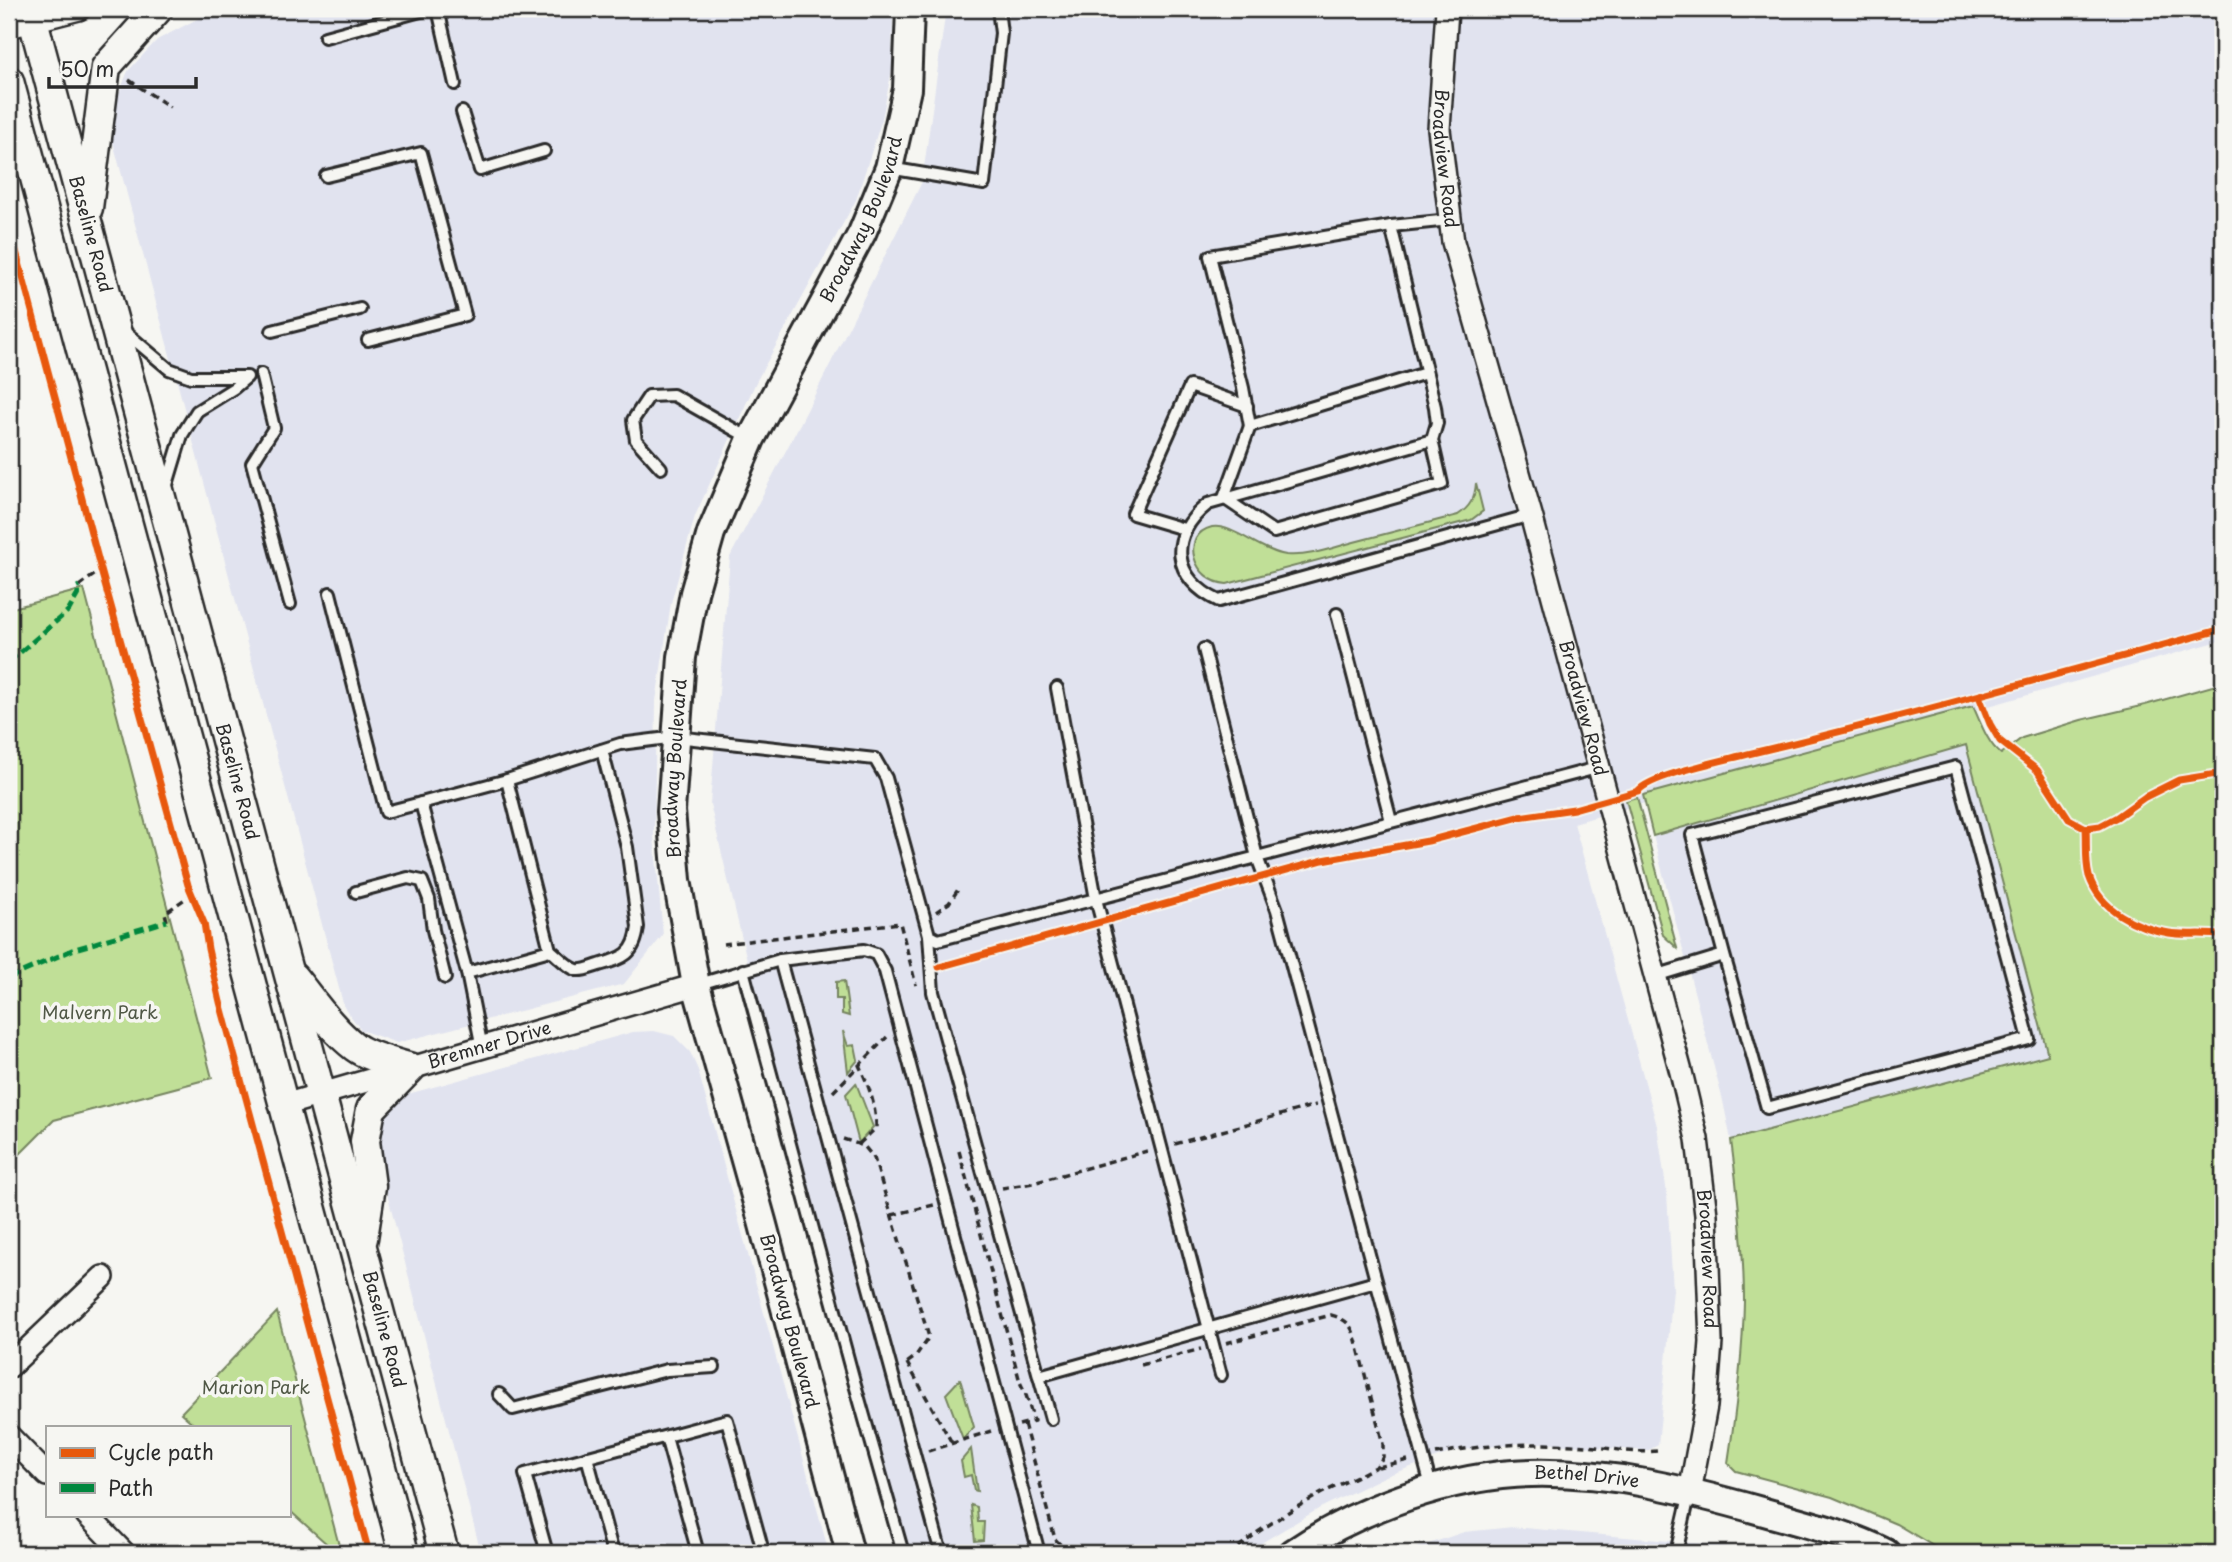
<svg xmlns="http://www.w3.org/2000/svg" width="2232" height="1562" font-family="'Playpen Sans',sans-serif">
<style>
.built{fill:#e1e3ef}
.green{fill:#c0df97;stroke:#768561;stroke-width:2}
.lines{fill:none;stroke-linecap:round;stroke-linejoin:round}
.service-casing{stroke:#2b2b2b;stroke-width:16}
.minor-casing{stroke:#2b2b2b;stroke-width:26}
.tertiary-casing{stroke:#2b2b2b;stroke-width:32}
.secondary-casing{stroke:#2b2b2b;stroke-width:33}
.path{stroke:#2b2b2b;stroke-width:3.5;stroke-dasharray:7 5;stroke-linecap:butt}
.service{stroke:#f6f6f2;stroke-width:10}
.minor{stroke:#f6f6f2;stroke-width:21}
.tertiary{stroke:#f6f6f2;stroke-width:26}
.secondary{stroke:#f6f6f2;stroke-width:28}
.quiet{stroke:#00873e;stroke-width:5;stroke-dasharray:10 5;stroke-linecap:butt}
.cycleway-casing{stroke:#f6f6f2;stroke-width:11}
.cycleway{stroke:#e8590c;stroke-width:7}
.labels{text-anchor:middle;stroke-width:7;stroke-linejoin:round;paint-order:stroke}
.street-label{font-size:18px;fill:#2b2b2b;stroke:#f6f6f2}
.park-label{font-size:18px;fill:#505846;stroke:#f6f6f2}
</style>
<rect width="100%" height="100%" fill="#f6f6f2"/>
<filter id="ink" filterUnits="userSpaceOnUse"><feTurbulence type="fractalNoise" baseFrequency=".0143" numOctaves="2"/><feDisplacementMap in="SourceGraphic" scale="14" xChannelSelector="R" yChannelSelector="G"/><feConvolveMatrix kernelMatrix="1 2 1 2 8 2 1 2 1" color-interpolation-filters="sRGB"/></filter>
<g filter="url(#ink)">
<g class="built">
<polygon points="229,9 893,9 892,69 882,119 856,200 756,382 695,516 671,603 656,701 654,836 663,935 624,984 397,1043 361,1030 344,1007 112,138 116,101 128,71 157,40 201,17"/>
<polygon points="946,9 2223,9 2223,640 1574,823 1657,1126 1667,1194 1673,1290 1658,1445 1647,1451 1530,1442 1455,1451 1386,1476 1320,1508 1263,1542 1251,1553 910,1553 760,1015 710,804 730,557 801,422 922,182"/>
<polygon points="1966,745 2048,1055 1731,1140 1723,1101 1653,836"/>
<polygon points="654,1031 674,1036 690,1052 698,1070 829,1553 481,1553 374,1144 385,1109 397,1097 633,1032"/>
<polygon points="1513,1527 1725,1546 1757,1553 1402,1553 1464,1532"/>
</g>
<g class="green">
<path d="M 1476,483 L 1483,511 L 1471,520 L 1227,584 C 1193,582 1179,535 1212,527 C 1231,523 1262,552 1286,555 C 1309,557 1332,548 1354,542 C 1389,533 1423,524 1458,515 C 1470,507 1475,498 1476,483 Z"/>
<polygon points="84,589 212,1078 54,1120 9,1165 9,609"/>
<path d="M 2223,683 L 2223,1553 L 1945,1553 L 1896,1524 L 1832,1497 L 1736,1471 L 1728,1463 C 1736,1410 1743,1356 1744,1302 C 1744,1248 1738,1194 1731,1140 L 2048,1055 L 1966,745 L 1653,836 L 1643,795 L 1973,706 C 1980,721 1987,743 2001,754 L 2022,738 L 2081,720 L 2145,705 Z"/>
<polygon points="1637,797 1677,948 1663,935 1626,800"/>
<polygon points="844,981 849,1016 842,1014 842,999 836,999 836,982"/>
<polygon points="843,1031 848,1046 855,1045 858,1060 848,1072"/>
<polygon points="856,1083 873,1127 859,1143 846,1094"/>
<polygon points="277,1312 341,1553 337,1553 289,1510 289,1427 197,1427 181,1413"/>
<polygon points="960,1379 974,1427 963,1439 946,1394"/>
<polygon points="971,1449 977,1491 974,1490 971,1475 964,1477 961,1461"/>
<polygon points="971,1505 977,1507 978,1522 984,1522 983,1540 975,1541"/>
</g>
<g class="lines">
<g class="service-casing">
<g id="service">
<polyline points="438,9 455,84"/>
<polyline points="325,37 428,9"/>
<polyline points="462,112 480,170 544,151"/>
<polyline points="889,168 984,184 1001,33 998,9"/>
<polyline points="326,176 421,153 465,315 368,340"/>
<path d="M 1450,220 L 1391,226 L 1435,407 L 1437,423 L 1432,440 L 1208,504 C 1167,536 1172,579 1219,601 L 1531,515"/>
<polyline points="124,331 169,369 191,377 247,377 234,388 197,411 182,435 166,488"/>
<polyline points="272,331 360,309"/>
<polyline points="1426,373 1250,426 1224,498 1274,532 1442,484 1432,440"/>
<polyline points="261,374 274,428 252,463 290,604"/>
<polyline points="1250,426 1243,388 1210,256 1391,226"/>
<polyline points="661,468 636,440 633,420 649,396 673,395 751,439"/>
<polyline points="1184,529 1133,514 1190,386 1247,406"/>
<polyline points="330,593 386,812 421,803"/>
<polyline points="1337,614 1391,821"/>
<polyline points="1057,688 1096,899 1221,1375"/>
<polyline points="356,892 408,878 422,881 429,899 433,930 445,978"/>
<polyline points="929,935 933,992 1039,1376 1376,1282"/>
<path d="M 550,950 C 558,956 567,967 577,970 C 584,971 592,967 599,965 C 623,958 635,955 638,927 L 627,847 L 602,750"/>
<polyline points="780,960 941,1553"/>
<polyline points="743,970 854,1381 903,1553"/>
<polyline points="467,973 421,803 507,780"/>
<polyline points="1655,976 1724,955 1692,835 1956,767 2029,1039 1767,1108 1724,955"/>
<polyline points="696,985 780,960 864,950 876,954 885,971 1039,1553"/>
<polyline points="482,1048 467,973 550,950 507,780 620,744 676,737 875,759 886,778 929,935 938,940 1257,857 1204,649"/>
<polyline points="1039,1376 1051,1419"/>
<polyline points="499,1394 513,1409 667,1370 714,1367"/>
<polyline points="666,1437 698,1553"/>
<polyline points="587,1457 613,1553"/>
<polyline points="1432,1490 1277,910 1257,857 1597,768"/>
<polyline points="547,1553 525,1474 727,1420 763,1551"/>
<polyline points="747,1553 763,1551 768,1553"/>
<polyline points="1676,1553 1690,1492"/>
</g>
</g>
<g class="minor-casing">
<g id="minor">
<path id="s1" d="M 1447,9 L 1439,129 L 1453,242 L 1531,515 L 1681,1072 L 1697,1139 L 1706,1215 L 1711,1342 L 1706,1406 L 1690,1492"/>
<polyline points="9,27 79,9"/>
<path id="s2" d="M 284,1105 L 696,985"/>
<polyline points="9,1367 103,1277"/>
<polyline points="9,1436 47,1475"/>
<polyline points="87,1515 124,1553"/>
</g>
</g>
<g class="tertiary-casing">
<g id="tertiary">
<path id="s3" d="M 850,1553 L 762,1221 L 696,985 L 677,880 L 671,811 L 682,657 L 694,593 L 711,533 L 751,439 L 862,233 L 889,168 L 907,89 L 910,9"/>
<path id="s4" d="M 1293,1553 C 1359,1508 1451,1475 1531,1473 C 1609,1471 1687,1490 1761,1511 C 1803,1523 1847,1533 1886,1553"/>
</g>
</g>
<g class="secondary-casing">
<g id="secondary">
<path id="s5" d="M 30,9 L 444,1553"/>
<polyline points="9,81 404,1553"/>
<polyline points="88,208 106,67 158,9"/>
<path d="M 293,977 C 312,1000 331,1029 355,1047 C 370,1058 393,1062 411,1068 L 371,1109 L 365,1141 L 371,1186 L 363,1238"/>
</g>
</g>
<g class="path">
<polyline points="129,80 170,107"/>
<polyline points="79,586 101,570"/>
<polyline points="936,912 949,903 959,888"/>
<polyline points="167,921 165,913 192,894"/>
<polyline points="723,944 900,923 916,985"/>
<polyline points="833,1092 887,1037"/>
<polyline points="843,1139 864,1146 874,1158 929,1337 915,1357 904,1365"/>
<path d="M 859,1144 L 876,1128 C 876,1105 869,1086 859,1065"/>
<polyline points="1175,1144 1316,1105"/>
<polyline points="959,1151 1020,1382 1026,1395"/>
<polyline points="1002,1188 1033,1183 1147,1151"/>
<polyline points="892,1215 934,1205"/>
<path d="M 1226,1343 L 1331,1315 C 1347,1319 1352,1326 1356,1340 L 1383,1444 L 1383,1457 L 1376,1467 L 1322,1493 L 1290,1511 L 1258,1532 L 1231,1553"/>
<polyline points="907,1363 952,1443"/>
<polyline points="1141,1365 1201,1349"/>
<polyline points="1024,1424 1055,1539 1068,1553"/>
<polyline points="1019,1425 1034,1421 1026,1395 1029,1395"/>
<polyline points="928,1451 991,1431"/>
<path d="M 1436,1454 C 1485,1444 1537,1442 1587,1446 C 1610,1448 1634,1454 1657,1451"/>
<polyline points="1378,1467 1408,1460"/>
</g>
<use href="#service" class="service"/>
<use href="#minor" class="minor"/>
<use href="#tertiary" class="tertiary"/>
<use href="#secondary" class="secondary"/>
<g class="quiet">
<polyline points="9,662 61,617 69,610 78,594 77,587 79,586"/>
<polyline points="9,978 72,950 167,921"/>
</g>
<g class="cycleway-casing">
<g id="cycleway">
<polyline points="9,225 101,570 188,885 204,923 208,949 220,1002 369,1553"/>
<polyline points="1979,696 1990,724 2000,741 2037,770 2069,819 2086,828 2100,826 2117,817 2145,797 2179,780 2223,773"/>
<path d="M 2086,828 C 2087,844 2085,861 2089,876 C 2100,910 2136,928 2169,933 C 2187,936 2205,932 2223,936"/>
<path d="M 939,967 L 1323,860 L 1428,841 L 1519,817 L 1574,809 L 1638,791 C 1651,775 1726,760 1748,754 C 1908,716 2065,672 2223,629"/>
</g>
</g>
<use href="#cycleway" class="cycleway"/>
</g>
</g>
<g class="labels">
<g class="street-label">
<text dy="6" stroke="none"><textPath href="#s1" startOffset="150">Broadview Road</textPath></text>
<text dy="6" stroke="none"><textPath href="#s3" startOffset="1395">Broadway Boulevard</textPath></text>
<text dy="6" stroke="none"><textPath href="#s5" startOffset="233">Baseline Road</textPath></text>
<text dy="6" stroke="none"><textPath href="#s1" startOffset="718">Broadview Road</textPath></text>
<text dy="6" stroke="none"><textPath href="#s3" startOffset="807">Broadway Boulevard</textPath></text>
<text dy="6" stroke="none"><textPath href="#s5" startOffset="800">Baseline Road</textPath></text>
<text dy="6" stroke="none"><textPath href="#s2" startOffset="214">Bremner Drive</textPath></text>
<text dy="6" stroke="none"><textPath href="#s1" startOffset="1284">Broadview Road</textPath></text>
<text transform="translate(789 1321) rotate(75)" y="6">Broadway Boulevard</text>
<text dy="6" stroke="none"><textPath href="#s5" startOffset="1367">Baseline Road</textPath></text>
<text dy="6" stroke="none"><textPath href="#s4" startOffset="310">Bethel Drive</textPath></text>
</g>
<g class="park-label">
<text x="100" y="1019">Malvern Park</text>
<text x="256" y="1394">Marion Park</text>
</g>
</g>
<rect width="2232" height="1562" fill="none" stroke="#f6f6f2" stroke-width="35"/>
<rect x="18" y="18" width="2197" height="1527" fill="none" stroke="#2b2b2b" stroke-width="2.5" filter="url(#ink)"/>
<rect x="46" y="1426" width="245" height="91" fill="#f6f6f2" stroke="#a5a5a2" stroke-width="2"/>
<rect x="60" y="1448" width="35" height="10" fill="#e8590c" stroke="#a5a5a2" stroke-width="2"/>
<text x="108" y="1460" font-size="21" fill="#2b2b2b">Cycle path</text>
<rect x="60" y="1483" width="35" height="10" fill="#00873e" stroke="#a5a5a2" stroke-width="2"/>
<text x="108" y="1496" font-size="21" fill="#2b2b2b">Path</text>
<path d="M49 77v10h147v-10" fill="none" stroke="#2b2b2b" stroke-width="3.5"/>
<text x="60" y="77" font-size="21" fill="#2b2b2b" stroke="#f6f6f2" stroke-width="5" paint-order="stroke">50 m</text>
</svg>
